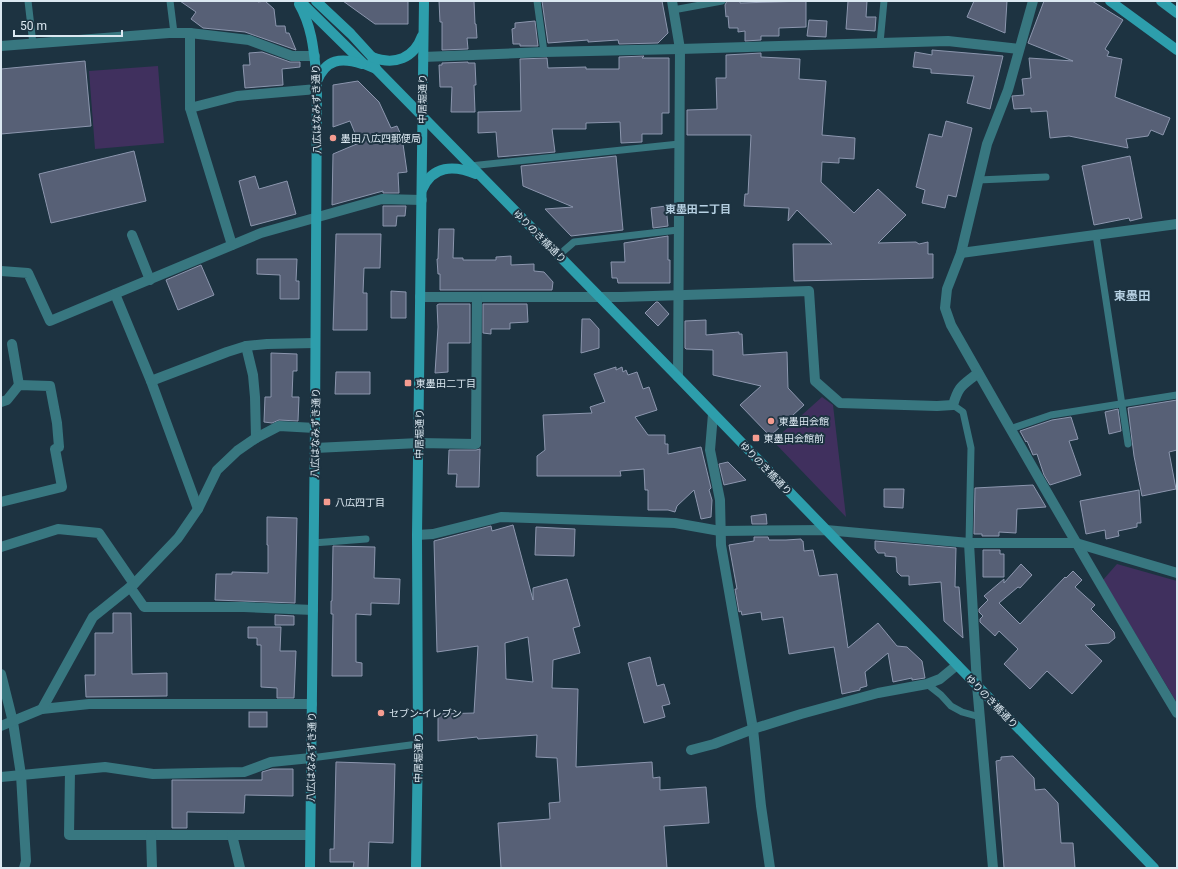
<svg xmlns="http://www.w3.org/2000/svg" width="1178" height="869" font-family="Roboto,'Noto Sans JP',sans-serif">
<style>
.green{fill:#40305e}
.building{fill:#576076;stroke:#8c96ae;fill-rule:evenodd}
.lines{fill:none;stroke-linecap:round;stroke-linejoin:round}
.lane{stroke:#387780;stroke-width:7}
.street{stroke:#387780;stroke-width:10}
.secondary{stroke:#2d9eac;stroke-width:10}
.poi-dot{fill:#f59c90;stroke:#1d3341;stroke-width:1.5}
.labels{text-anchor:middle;stroke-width:4;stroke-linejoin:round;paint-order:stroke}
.street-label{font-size:10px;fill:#dbe8f1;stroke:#1d3341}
.poi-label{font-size:10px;fill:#dbe8f1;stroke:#1d3341;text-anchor:start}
.neighbourhood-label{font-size:11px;font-weight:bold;fill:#b6d0e2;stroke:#1d3341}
.quarter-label{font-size:12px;font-weight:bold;fill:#b6d0e2;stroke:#1d3341}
</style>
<rect width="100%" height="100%" fill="#1d3341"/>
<g class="green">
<polygon points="158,66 164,143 95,149 89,71"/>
<polygon points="822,397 833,405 846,517 773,441"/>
<polygon points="1117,564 1177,581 1177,703 1103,580"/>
</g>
<g class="building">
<polygon points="180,1 257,1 258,2 265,1 274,9 276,26 285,26 286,33 289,33 296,50 245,32 203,28 191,19 196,12"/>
<polygon points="343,1 408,1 408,24 375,24"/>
<polygon points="439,1 474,1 475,24 476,24 477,38 467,38 468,49 442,50 442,22 440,22"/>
<polygon points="542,1 662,1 668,33 658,43 619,44 618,40 588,42 588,40 548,43"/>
<polygon points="727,1 740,1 740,3 806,1 806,27 779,28 779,36 761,36 761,40 745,41 745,31 738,32 738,28 729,28 728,16 726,17 725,5"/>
<polygon points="848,1 867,1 866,17 876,17 875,31 846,29"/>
<polygon points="974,1 1007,1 1005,33 967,17"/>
<polygon points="1044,1 1092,1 1123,20 1105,49 1109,52 1107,56 1122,59 1115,97 1170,118 1163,135 1151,130 1148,136 1126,139 1128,148 1069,136 1050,138 1047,111 1031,112 1031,108 1014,109 1012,96 1024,95 1022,79 1031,78 1029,58 1073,61 1028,43"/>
<polygon points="809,20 827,21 826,37 807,36"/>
<polygon points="535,21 538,46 520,46 520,44 513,44 512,29 515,28 515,23"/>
<polygon points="932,50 1003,56 990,109 967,103 974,76 931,73 931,69 913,67 915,52 932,55"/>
<polygon points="262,52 290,62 300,62 300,67 282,69 283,85 245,88 243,65 250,65 249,53"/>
<polygon points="761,53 761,57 800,59 799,79 826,81 822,135 855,138 854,159 839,158 839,163 822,162 821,182 854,213 878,189 906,215 878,243 916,242 919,244 928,242 928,254 933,254 933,278 794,281 793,244 832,244 797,210 788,221 789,208 744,206 745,194 748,194 751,135 687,135 687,110 717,109 716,78 726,78 726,55"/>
<polygon points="644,56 642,58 669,58 669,113 662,113 662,134 642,134 642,142 621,143 620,122 586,123 586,129 552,129 555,152 498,157 496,132 478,133 478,112 521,111 520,59 547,58 548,68 586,67 586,69 619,69 619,57"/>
<polygon points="85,61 91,126 1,134 1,69"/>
<polygon points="468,62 468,63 475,63 476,85 474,85 475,112 451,112 452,87 440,87 439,65 442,65 442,63"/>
<polygon points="358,81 379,102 391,128 397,126 402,137 407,172 398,173 399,193 383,193 383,191 332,205 333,154 359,143 350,121 333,127 333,85"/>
<polygon points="946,121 972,128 956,197 948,195 945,208 922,203 925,190 916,187 929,134 942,137"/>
<polygon points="134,151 146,201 51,223 39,174"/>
<polygon points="616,156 623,230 571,236 545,209 573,207 523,186 521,166"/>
<polygon points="1130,156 1142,218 1130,221 1129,218 1094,225 1082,166"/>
<polygon points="255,176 259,189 287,181 296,214 251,226 239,181"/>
<polygon points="383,206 406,206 405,216 397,216 396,226 383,226"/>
<polygon points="666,206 668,226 653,228 651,208"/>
<polygon points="439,229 454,229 453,258 463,258 463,260 496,260 496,257 511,256 511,265 534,264 534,271 544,272 553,282 552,290 440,290 440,274 438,274 437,259 438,259"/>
<polygon points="336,234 381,234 380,268 364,268 363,293 367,293 367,330 333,330"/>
<polygon points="668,236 668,260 670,260 670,283 618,283 617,278 612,278 611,262 625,262 624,243"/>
<polygon points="257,259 297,259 296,281 299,281 299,299 280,299 280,275 257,274"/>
<polygon points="201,265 214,295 178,310 166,280"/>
<polygon points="391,291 406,292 406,318 391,318"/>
<polygon points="656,302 658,302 669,314 658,326 645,313"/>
<polygon points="439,304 470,304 470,343 448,343 448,372 435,373 438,327 437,305"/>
<polygon points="483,304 527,304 528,322 510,323 510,329 491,329 491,334 483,333"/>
<polygon points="582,319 590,319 599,329 599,348 581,353"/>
<polygon points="706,320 706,335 739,332 739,334 742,334 743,355 787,352 788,388 804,405 770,436 740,405 761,386 713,375 713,350 686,349 685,348 685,321"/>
<polygon points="271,353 297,354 297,371 293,371 292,397 299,397 298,421 279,420 272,423 264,422 265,397 271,397"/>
<polygon points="616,367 616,370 622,367 623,372 626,370 628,375 637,372 643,389 649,387 657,410 635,417 648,435 665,435 665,444 668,444 668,454 701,447 711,488 709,490 712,500 711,517 701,519 694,490 677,506 675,512 668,510 648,510 648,490 645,490 644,469 620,471 621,476 537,476 537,456 545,450 543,415 592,413 590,407 605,402 594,374"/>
<polygon points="336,372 370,372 370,394 335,394"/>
<polygon points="1177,400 1177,450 1169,452 1176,489 1142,496 1134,456 1128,408"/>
<polygon points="1118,409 1121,431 1109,434 1105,412"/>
<polygon points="1071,417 1078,439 1069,441 1081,475 1050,485 1044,475 1037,454 1033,455 1027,441 1026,442 1020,431 1052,420"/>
<polygon points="480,449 479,487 456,487 457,474 448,474 449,450 476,450"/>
<polygon points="728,462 746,480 724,485 719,464"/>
<polygon points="1033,485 1046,507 1017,509 1016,533 999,532 999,536 982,536 982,534 974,534 975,488"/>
<polygon points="884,489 904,489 903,508 884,507"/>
<polygon points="1139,490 1141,523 1137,523 1137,527 1118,531 1119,536 1106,539 1105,530 1086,534 1080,501"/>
<polygon points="766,514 767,524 752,524 751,516"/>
<polygon points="267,517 297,518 295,603 215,600 216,574 232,574 232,572 268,573 268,545 267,545"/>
<path d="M 513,525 L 533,600 L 533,588 L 567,579 L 580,626 L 573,628 L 580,653 L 553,660 L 552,688 L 578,689 L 576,767 L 652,762 L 653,778 L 660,777 L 660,790 L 706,787 L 709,823 L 664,826 L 667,868 L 501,868 L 498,823 L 550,819 L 549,803 L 560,802 L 557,758 L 536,757 L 537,735 L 478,739 L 477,737 L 438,741 L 438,714 L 474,713 L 478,646 L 437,652 L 434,541 L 491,526 L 492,531 ZM 528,637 L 533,682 L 506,679 L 505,643 Z"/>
<polygon points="536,527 575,529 574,556 535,555"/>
<polygon points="754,537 768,537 769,540 786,540 801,539 802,541 803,541 804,551 813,550 819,576 837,574 848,648 878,623 897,646 907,647 922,661 925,678 912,680 912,678 893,682 888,653 865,672 867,686 860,688 860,690 842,694 834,647 789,654 783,617 762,620 761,612 742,615 741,611 739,612 735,589 737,589 729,545 754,541"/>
<polygon points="875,541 956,548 955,587 959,587 963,638 944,621 941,582 909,585 909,576 901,576 897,572 896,557 885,556 885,553 878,553 875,549"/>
<polygon points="333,546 375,547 374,578 400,579 399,604 371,603 371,615 356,614 356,662 362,663 362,676 332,676 333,614 331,614 331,601 332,601"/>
<polygon points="983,550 1000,550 1000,554 1004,554 1004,577 983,577"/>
<polygon points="1021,564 1032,575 1020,588 1018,587 999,603 1020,624 1065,577 1066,578 1073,571 1082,580 1075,587 1095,605 1091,609 1114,632 1115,638 1109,643 1085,645 1102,661 1072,694 1047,671 1030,689 1004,664 1018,649 999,631 995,636 980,622 980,619 983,616 979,612 979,609 988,600 984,596 1004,579 1004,583"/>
<polygon points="113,613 131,613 132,674 167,673 167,696 86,697 85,675 95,675 95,633 113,633"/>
<polygon points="275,615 294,616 294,625 275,625"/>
<polygon points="248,627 281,627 280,651 296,651 294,698 277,698 277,688 261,687 261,645 257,645 257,638 248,638"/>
<polygon points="650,657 657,686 664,684 670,704 662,706 665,717 644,723 628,663"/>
<rect x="249" y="712" width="18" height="15"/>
<polygon points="1013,756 1034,778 1035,790 1045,789 1058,803 1061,843 1073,843 1075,868 1004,868 996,761 1001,760 1001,757"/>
<polygon points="336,762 395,764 393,843 369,842 368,868 353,868 354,862 330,862 330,849 334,849"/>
<polygon points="272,769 293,769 293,796 245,795 244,813 187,812 187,828 172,828 172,780 262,780 262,772"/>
</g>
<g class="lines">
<g class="lane">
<polyline points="28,1 33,44"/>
<polyline points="170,1 174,33"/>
<polyline points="537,1 544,52"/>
<polyline points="673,10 722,1"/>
<polyline points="880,43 884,1"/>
<polyline points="470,166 679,144"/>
<polyline points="978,180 1046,177"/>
<polyline points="1096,235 1128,444"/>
<polyline points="559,255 574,242 678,230"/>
<polyline points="953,405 963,412 971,448 969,543"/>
<polyline points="1010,429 1051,415 1177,395"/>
<polyline points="313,543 366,539"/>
<polyline points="927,684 941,695 951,706 962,712 980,717"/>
<polyline points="311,758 418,744"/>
</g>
<g class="street">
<polyline points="672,1 680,49 678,377"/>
<path d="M 1033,1 L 1008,90 L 987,144 L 961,253 L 947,289 L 945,308 L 951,325 C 1025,455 1100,585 1177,713"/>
<polyline points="190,33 190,108 232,245"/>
<polyline points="1,46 169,33 190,33 249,40 292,56 315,56"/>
<polyline points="423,57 544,52 680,49 948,41 1019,49"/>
<polyline points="190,108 237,96 317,89"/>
<polyline points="132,235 150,280"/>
<polyline points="961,253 1177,224"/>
<polyline points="1,271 28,273 50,321 261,233 382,199 422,200"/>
<polyline points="115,294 151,381 198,509"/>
<path d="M 420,297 L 621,297 L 809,291 L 815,381 L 840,403 L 937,406 L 953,405 C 959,385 962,386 978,373"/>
<polyline points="12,344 19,385"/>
<polyline points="246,346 253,375 255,397 256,438"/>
<polyline points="151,381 227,352 246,346 267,344 315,343"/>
<polyline points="1,402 7,400 19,385 50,386 57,423 59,447 55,449 62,487 1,502"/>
<polyline points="713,414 710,450 720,500 721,545 753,729 761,806 770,868"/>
<polyline points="315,448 419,443 476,444 477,297"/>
<polyline points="417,535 433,534 501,517 675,523 720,531 826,530 969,543 1076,543 1177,573"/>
<polyline points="969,543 977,685 993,868"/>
<polyline points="1,547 58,529 99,533 134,584"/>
<polyline points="130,587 144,607 244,607 313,610"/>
<polyline points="1,674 13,722 21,775 26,861 24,868"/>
<polyline points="42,709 89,704 312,704"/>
<polyline points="1,726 42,709 93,617 134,584 178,538 198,509 217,470 237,451 256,438 279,426 315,428"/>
<polyline points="691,750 714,744 753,729 801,714 878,693 927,684 940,679 957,665"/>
<polyline points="70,771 69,835 310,835"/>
<polyline points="1,777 105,767 153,774 244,772 271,762 311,758"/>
<polyline points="151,835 152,868"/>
<polyline points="232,835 240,868"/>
</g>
<g class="secondary">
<polyline points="300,1 364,64 376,69 678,377 1154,868"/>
<polyline points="316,1 351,34 372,57 376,69"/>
<polyline points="1110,1 1177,50"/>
<polyline points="1161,1 1177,13"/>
<path d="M 299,4 C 313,28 314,54 317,81 L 315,428 L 310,868"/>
<path d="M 372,57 C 395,66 414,58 422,36"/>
<path d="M 317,81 C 326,59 341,57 362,64"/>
<path d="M 422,190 C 432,165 454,165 476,174"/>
<polyline points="416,868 418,744 417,535 424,1"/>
</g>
</g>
<g class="poi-dot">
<circle cx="333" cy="138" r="4"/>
<rect x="404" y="379" width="8" height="8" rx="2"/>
<circle cx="771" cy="421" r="4"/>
<rect x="752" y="434" width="8" height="8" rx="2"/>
<rect x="323" y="498" width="8" height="8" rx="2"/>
<circle cx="381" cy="713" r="4"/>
</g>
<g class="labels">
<g class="street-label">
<text transform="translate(422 99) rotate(-89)" y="4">中居堀通り</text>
<text transform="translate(316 109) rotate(-91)" y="4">八広はなみずき通り</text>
<text transform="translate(540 236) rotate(45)" y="4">ゆりのき橋通り</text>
<text transform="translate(315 433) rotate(-89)" y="4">八広はなみずき通り</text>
<text transform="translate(419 434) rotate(-89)" y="4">中居堀通り</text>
<text transform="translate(766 468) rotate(46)" y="4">ゆりのき橋通り</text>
<text transform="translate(992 701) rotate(46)" y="4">ゆりのき橋通り</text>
<text transform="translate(311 757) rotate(-89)" y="4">八広はなみずき通り</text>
<text transform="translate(418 758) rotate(-89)" y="4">中居堀通り</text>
</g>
<g class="poi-label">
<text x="341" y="142">墨田八広四郵便局</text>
<text x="416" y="387">東墨田二丁目</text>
<text x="779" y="425">東墨田会館</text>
<text x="764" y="442">東墨田会館前</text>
<text x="335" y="506">八広四丁目</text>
<text x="389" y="717">セブン-イレブン</text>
</g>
<g class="neighbourhood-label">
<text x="698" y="213">東墨田二丁目</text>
</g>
<g class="quarter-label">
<text x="1132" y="300">東墨田</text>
</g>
</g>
<rect width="1178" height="869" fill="none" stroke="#dbe8f1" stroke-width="4"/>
<path d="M14 30v6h108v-6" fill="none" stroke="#dbe8f1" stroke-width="2"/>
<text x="20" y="30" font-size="12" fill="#dbe8f1" stroke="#1d3341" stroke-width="3" paint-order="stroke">50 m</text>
</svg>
